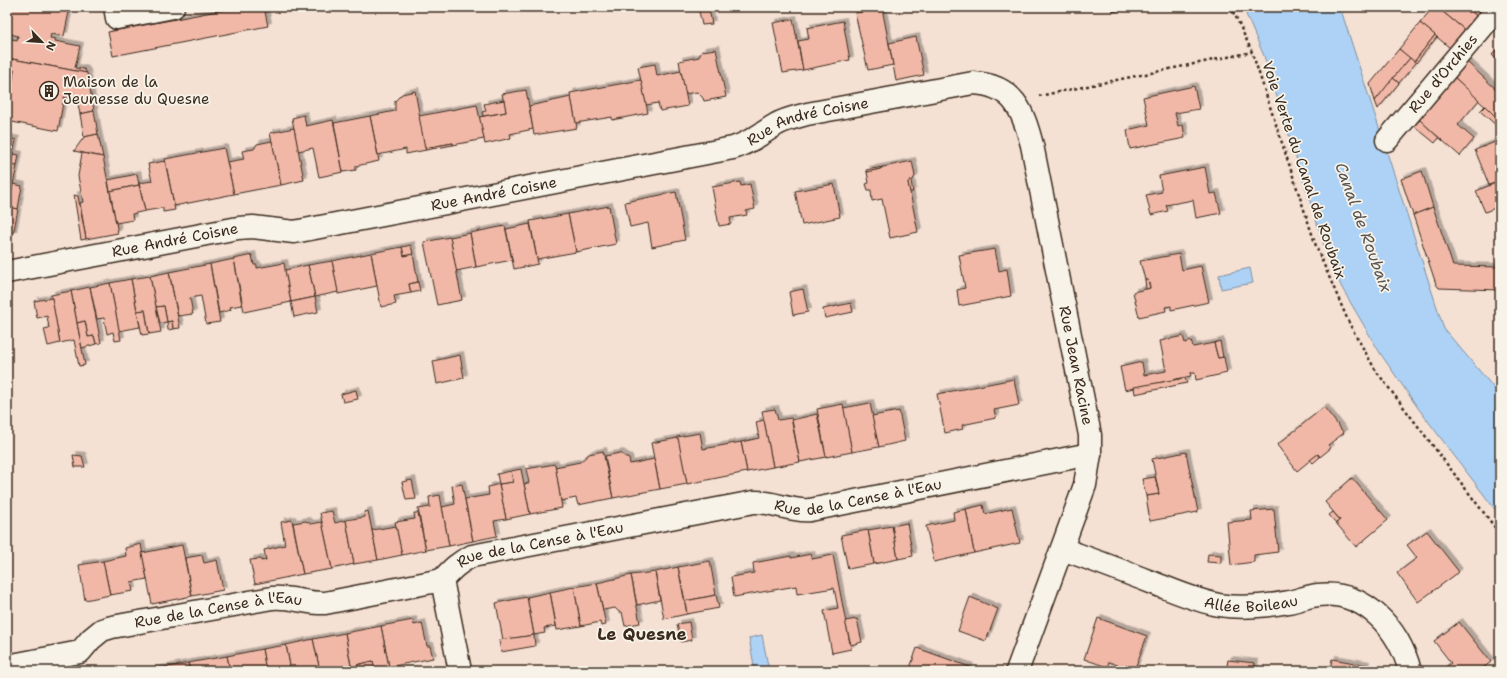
<svg xmlns="http://www.w3.org/2000/svg" width="1507" height="678" font-family="'Shantell Sans',sans-serif">
<style>
.water{fill:#add2f6;stroke:#7f8fa0}
.building{fill:#f1b8a7;stroke:#3b2a1e;filter:url(#shadow)}
.lines{fill:none;stroke-linecap:round;stroke-linejoin:round}
.minor-casing{stroke:#3b2a1e;stroke-width:25}
.path{stroke:#3b2a1e;stroke-width:2.5;stroke-dasharray:3 3;stroke-linecap:butt}
.minor{stroke:#f7f3e8;stroke-width:22}
.labels{text-anchor:middle;stroke-width:3.5;stroke-linejoin:round;paint-order:stroke}
.street-label{font-size:15px;fill:#3b2a1e;stroke:#f7f3e8}
.poi-label{font-size:15px;fill:#3b2a1e;stroke:#f7f3e8;text-anchor:start}
.water-label{font-size:16px;font-style:italic;fill:#585454;stroke:#f7f3e8}
.quarter-label{font-size:17px;font-weight:bold;fill:#3b2a1e;stroke:#f7f3e8}
</style>
<defs>
<filter id="shadow"><feDropShadow dx="3.5" dy="-3.5" stdDeviation="0" flood-color="#0004"/></filter>
</defs>
<rect width="100%" height="100%" fill="#f5e1d4"/>
<filter id="ink" filterUnits="userSpaceOnUse"><feTurbulence type="fractalNoise" baseFrequency=".025" numOctaves="2"/><feDisplacementMap in="SourceGraphic" scale="8" xChannelSelector="R" yChannelSelector="G"/><feConvolveMatrix kernelMatrix="1 2 1 2 8 2 1 2 1" color-interpolation-filters="sRGB"/></filter>
<g filter="url(#ink)">
<g class="water">
<polygon points="1241,7 1340,7 1444,329 1500,395 1500,516 1418,408 1380,353 1342,288 1328,258 1264,56 1245,12"/>
<polygon points="1250,268 1253,283 1221,289 1219,275"/>
<polygon points="762,635 769,671 755,671 749,638"/>
</g>
<g class="building">
<polygon points="8,7 70,7 64,36 51,34 50,38 56,39 55,41 80,46 75,68 84,69 87,73 7,58 7,38 17,40 18,36 7,33"/>
<polygon points="238,7 264,7 268,26 113,56 108,32"/>
<polygon points="1112,7 1127,7 1127,9 1113,12"/>
<polygon points="1433,7 1437,7 1465,30 1450,48 1420,23"/>
<polygon points="1437,7 1466,7 1477,16 1465,30"/>
<polygon points="1466,7 1485,7 1477,16"/>
<polygon points="882,8 893,65 868,70 855,13"/>
<polygon points="709,9 712,24 702,25 699,11"/>
<polygon points="793,19 803,70 783,73 773,23"/>
<polygon points="843,21 850,60 803,70 798,41 809,39 807,28"/>
<polygon points="1420,23 1435,35 1414,62 1399,49"/>
<polygon points="1435,35 1437,37 1416,63 1414,62"/>
<polygon points="916,37 924,75 896,81 889,43"/>
<polygon points="1499,47 1500,49 1500,62 1492,55"/>
<polygon points="716,49 726,97 704,101 703,98 697,92 685,94 679,61 699,57 702,51"/>
<polygon points="1399,49 1410,58 1375,101 1370,84"/>
<polygon points="7,58 87,73 94,111 80,114 77,100 64,97 58,131 7,121 7,84 12,85 14,70 7,69"/>
<polygon points="1410,58 1416,63 1399,83 1393,78"/>
<polygon points="1466,61 1500,93 1500,121 1453,76"/>
<polygon points="655,64 657,76 681,71 688,106 660,111 658,103 646,105 638,67"/>
<polygon points="7,69 14,70 12,85 7,84"/>
<polygon points="1453,76 1479,100 1458,125 1474,139 1460,156 1417,118"/>
<polygon points="1393,78 1399,83 1378,109 1375,101"/>
<polygon points="641,80 648,113 612,120 612,117 576,123 570,93"/>
<polygon points="1194,86 1199,109 1175,113 1178,126 1183,125 1185,138 1130,149 1127,130 1149,125 1143,97"/>
<polygon points="526,90 533,129 510,134 511,138 485,144 479,117 506,112 502,94"/>
<polygon points="415,91 426,150 406,154 406,149 378,155 370,116 395,111 395,101 402,94"/>
<polygon points="571,97 577,128 534,135 529,106"/>
<polygon points="504,100 506,112 483,116 482,112 486,111 484,104"/>
<polygon points="477,105 484,139 453,145 453,143 425,148 419,116"/>
<polygon points="1485,106 1500,121 1497,126 1480,111"/>
<polygon points="94,111 98,134 84,137 80,114"/>
<polygon points="304,115 306,126 333,120 343,172 319,177 313,148 298,151 292,118"/>
<polygon points="370,116 379,161 356,166 356,170 343,172 334,123"/>
<polygon points="1420,120 1439,138 1435,143 1414,126"/>
<polygon points="294,128 304,180 281,185 270,133"/>
<polygon points="98,134 103,157 74,151 84,137"/>
<polygon points="7,138 16,140 11,165 17,166 13,184 7,183"/>
<polygon points="1500,140 1500,181 1489,185 1475,150"/>
<polygon points="272,141 281,185 234,194 227,162 244,159 242,151 254,149 257,144"/>
<polygon points="453,143 453,145 426,150 425,148"/>
<polygon points="224,148 234,194 174,206 165,159"/>
<polygon points="82,153 103,157 118,233 86,239 80,203 83,202 78,176"/>
<polygon points="13,154 19,155 17,166 11,165"/>
<polygon points="165,161 175,210 163,212 163,208 145,211 139,183 152,181 148,164"/>
<polygon points="912,161 915,176 913,180 908,182 918,232 890,238 882,199 872,201 871,190 868,190 866,184 869,183 867,172 880,169 883,167"/>
<polygon points="883,167 880,169 867,172 866,170"/>
<polygon points="1205,167 1210,194 1216,193 1221,213 1196,218 1193,200 1166,205 1168,211 1151,215 1146,195 1162,192 1159,176"/>
<polygon points="1422,171 1433,207 1413,215 1401,179"/>
<polygon points="137,174 139,185 110,191 108,180"/>
<polygon points="911,181 913,192 910,192 908,182"/>
<polygon points="1500,181 1500,206 1485,212 1476,191"/>
<polygon points="740,182 741,186 750,184 755,209 746,211 747,215 730,218 731,224 719,226 712,187"/>
<polygon points="7,183 13,184 9,207 7,207"/>
<polygon points="13,184 22,186 18,209 9,207"/>
<polygon points="834,184 840,217 802,225 795,191"/>
<polygon points="139,185 145,211 132,214 133,220 116,223 110,191"/>
<polygon points="676,192 685,240 652,247 648,223 630,227 625,202"/>
<polygon points="74,195 78,196 86,239 81,240"/>
<polygon points="609,206 616,244 576,252 568,214"/>
<polygon points="7,207 18,209 13,235 7,234"/>
<polygon points="1433,207 1453,266 1500,267 1500,290 1439,288 1436,284 1413,215"/>
<polygon points="568,214 576,252 537,259 530,221"/>
<polygon points="530,224 538,264 514,269 506,229"/>
<polygon points="505,226 512,260 476,267 470,233"/>
<polygon points="470,233 476,267 456,271 450,237"/>
<polygon points="450,237 462,300 437,305 424,242"/>
<polygon points="411,245 413,254 404,256 402,247"/>
<polygon points="402,247 404,256 413,254 418,282 409,284 411,293 394,296 396,304 381,307 371,253"/>
<polygon points="995,249 999,271 1007,269 1011,296 959,306 957,290 965,288 959,255"/>
<polygon points="371,253 377,286 338,294 332,261"/>
<polygon points="1179,254 1182,270 1201,266 1209,302 1171,310 1171,306 1165,307 1166,311 1139,317 1133,292 1150,288 1148,280 1145,280 1140,261"/>
<polygon points="252,255 254,265 257,265 257,268 284,263 291,302 244,312 234,259"/>
<polygon points="234,259 242,305 230,307 231,310 219,313 210,264"/>
<polygon points="332,261 338,292 315,297 308,265"/>
<polygon points="210,264 220,322 206,324 201,296 190,298 193,314 178,316 169,272"/>
<polygon points="308,265 315,297 291,302 285,270"/>
<polygon points="169,272 180,328 173,329 172,321 167,322 164,306 156,307 150,276"/>
<polygon points="150,276 161,332 149,334 145,310 137,311 131,279"/>
<polygon points="131,279 140,327 119,331 110,283"/>
<polygon points="1145,280 1148,280 1150,288 1146,289"/>
<polygon points="418,282 420,291 411,293 409,284"/>
<polygon points="110,283 121,340 115,341 113,332 107,334 104,318 97,319 90,287"/>
<polygon points="90,287 101,343 96,344 94,336 88,337 85,321 77,323 71,291"/>
<polygon points="803,289 808,312 793,315 789,292"/>
<polygon points="71,291 85,365 79,366 74,340 60,343 51,295"/>
<polygon points="315,297 318,312 294,317 291,302"/>
<polygon points="52,298 60,343 48,346 44,329 49,328 47,316 37,318 34,301"/>
<polygon points="851,303 853,312 825,318 823,309"/>
<polygon points="164,306 167,322 160,323 156,307"/>
<polygon points="145,310 149,334 142,335 137,311"/>
<polygon points="85,321 88,337 94,336 96,344 82,348 77,323"/>
<polygon points="172,321 173,329 168,330 167,322"/>
<polygon points="1183,336 1185,343 1191,341 1193,347 1214,343 1218,358 1224,357 1227,373 1196,380 1195,373 1190,373 1191,376 1125,390 1120,367 1142,362 1144,375 1166,371 1160,341"/>
<polygon points="1220,341 1223,357 1218,358 1214,343"/>
<polygon points="460,355 464,378 437,384 433,361"/>
<polygon points="1185,378 1187,383 1135,394 1134,387"/>
<polygon points="1014,379 1019,405 994,410 996,418 962,425 963,429 945,433 937,394"/>
<polygon points="356,390 358,399 343,402 341,394"/>
<polygon points="870,403 879,447 852,452 843,408"/>
<polygon points="843,404 852,452 826,457 817,409"/>
<polygon points="1324,407 1344,433 1328,445 1331,448 1320,457 1318,454 1297,471 1277,445"/>
<polygon points="775,409 778,420 791,418 800,462 773,467 762,411"/>
<polygon points="899,411 905,441 879,447 872,416"/>
<polygon points="817,414 826,457 800,462 792,420"/>
<polygon points="764,420 773,467 747,472 741,442 759,438 756,422"/>
<polygon points="700,433 703,449 741,442 747,472 687,484 677,437"/>
<polygon points="678,438 687,484 660,489 651,443"/>
<polygon points="603,451 613,498 578,505 576,498 561,501 555,467 580,462 589,454"/>
<polygon points="1186,452 1198,512 1150,521 1146,496 1159,494 1152,459"/>
<polygon points="620,453 629,459 630,464 654,459 660,489 613,498 605,456"/>
<polygon points="1318,454 1320,457 1313,463 1310,460"/>
<polygon points="73,455 82,456 85,467 75,467"/>
<polygon points="555,464 562,508 530,514 524,484 529,483 526,469"/>
<polygon points="521,469 530,514 506,519 499,484 513,482 511,471"/>
<polygon points="511,471 513,482 499,484 497,474"/>
<polygon points="1155,477 1159,494 1146,496 1142,479"/>
<polygon points="1352,478 1388,520 1356,547 1336,523 1340,520 1325,502"/>
<polygon points="412,480 416,499 406,500 402,482"/>
<polygon points="462,484 473,541 449,546 442,507 455,504 452,486"/>
<polygon points="499,484 506,519 494,521 497,536 473,541 465,499 489,495 488,487"/>
<polygon points="440,495 449,546 426,550 418,509 430,507 429,497"/>
<polygon points="983,505 985,514 1012,508 1020,543 974,553 966,509"/>
<polygon points="966,509 974,553 934,562 926,526 954,520 953,512"/>
<polygon points="1274,509 1278,552 1254,555 1254,562 1231,565 1227,522 1252,520 1251,511"/>
<polygon points="332,511 335,523 346,520 354,564 332,569 320,513"/>
<polygon points="368,511 378,560 354,564 346,520 365,517 364,512"/>
<polygon points="1333,512 1340,520 1336,523 1329,515"/>
<polygon points="414,513 418,513 426,550 402,555 395,522 415,519"/>
<polygon points="292,520 303,574 255,584 250,560 261,559 261,561 266,560 264,550 285,545 281,522"/>
<polygon points="306,521 311,524 322,522 332,569 303,574 293,523"/>
<polygon points="907,523 913,556 898,559 892,526"/>
<polygon points="396,526 402,555 378,560 372,530"/>
<polygon points="892,526 898,559 874,564 868,530"/>
<polygon points="868,530 874,564 848,569 841,535"/>
<polygon points="1427,531 1459,572 1418,602 1397,573 1417,558 1407,545"/>
<polygon points="141,544 147,579 131,582 133,591 110,595 103,561 126,556 125,548"/>
<polygon points="182,545 192,596 152,604 142,553"/>
<polygon points="811,554 812,559 833,555 851,649 832,653 824,611 838,608 834,588 797,594 796,586 734,597 731,577 754,573 753,563 791,556 791,558"/>
<polygon points="1208,554 1221,555 1221,563 1207,562"/>
<polygon points="202,555 204,563 217,560 223,590 192,596 185,558"/>
<polygon points="103,561 110,595 85,600 79,565"/>
<polygon points="710,561 716,595 685,601 678,567"/>
<polygon points="678,567 687,614 664,619 655,572"/>
<polygon points="655,572 660,600 637,605 631,575"/>
<polygon points="631,575 640,623 625,626 622,612 619,612 615,608 603,610 597,583"/>
<polygon points="597,583 606,625 601,626 600,622 581,626 574,587"/>
<polygon points="574,587 581,626 557,630 550,592"/>
<polygon points="550,592 556,626 544,628 545,633 534,635 527,597"/>
<polygon points="716,595 719,608 687,614 685,601"/>
<polygon points="527,597 534,635 503,640 496,603"/>
<polygon points="970,597 998,609 986,641 958,631"/>
<polygon points="1098,618 1147,636 1134,671 1109,662 1107,667 1084,659"/>
<polygon points="857,619 862,642 851,645 845,621"/>
<polygon points="413,620 414,625 422,623 427,646 430,646 433,658 389,667 381,626"/>
<polygon points="689,622 692,640 681,642 677,624"/>
<polygon points="1459,622 1491,662 1479,671 1445,671 1443,669 1451,663 1434,641"/>
<polygon points="381,626 389,667 375,670 373,661 357,665 358,671 352,671 345,633"/>
<polygon points="345,633 351,666 320,671 313,639"/>
<polygon points="534,635 535,646 501,652 499,640"/>
<polygon points="313,639 320,671 291,671 286,645"/>
<polygon points="286,645 291,671 266,671 262,649"/>
<polygon points="917,648 970,667 968,671 909,671"/>
<polygon points="262,649 266,671 230,671 227,656"/>
<polygon points="227,656 230,671 190,671 188,663"/>
<polygon points="1332,659 1366,665 1365,671 1330,671"/>
<polygon points="1228,660 1255,663 1254,671 1226,671"/>
<polygon points="373,661 375,670 358,671 357,665"/>
<polygon points="188,663 190,671 149,671"/>
</g>
<g class="lines">
<g class="minor-casing">
<g id="minor">
<polyline points="115,7 117,18 173,7"/>
<path id="s1" d="M 1387,140 L 1499,7"/>
<path id="s2" d="M 7,272 L 238,228 L 253,227 L 294,232 L 733,148 C 750,143 762,133 777,124 C 786,119 796,117 807,114 L 973,83 C 1014,85 1023,111 1032,145 L 1090,435 L 1090,454 L 1085,485 L 1017,671"/>
<path id="s3" d="M 1062,549 C 1094,560 1125,572 1156,584 C 1177,592 1197,601 1219,605 C 1241,609 1267,606 1289,602 C 1299,600 1308,596 1318,595 C 1365,590 1399,629 1410,671"/>
<polyline points="442,580 460,671"/>
<path id="s4" d="M 7,666 L 80,652 L 91,639 L 102,630 L 112,627 L 272,598 C 290,596 307,604 325,603 L 442,580 C 452,569 459,562 472,556 L 754,502 C 773,501 791,512 810,510 L 1090,454"/>
</g>
</g>
<g class="path">
<polyline points="1229,7 1235,15 1252,52 1317,249 1350,325 1376,371 1500,534"/>
<polyline points="1039,96 1252,52"/>
</g>
<use href="#minor" class="minor"/>
</g>
</g>
<defs>
<g id="building-ring" transform="scale(1)"><circle r="9.5" fill="#f7f3e8" stroke="#3b2a1e" stroke-width="1.5"/><path d="M-4-6H4V6H1V3H-1V6H-4ZM-2.5-4.3h1.7v1.8h-1.7ZM.8-4.3h1.7v1.8H.8ZM-2.5-1h1.7V.8h-1.7ZM.8-1h1.7V.8H.8Z" fill="#3b2a1e"/></g>
</defs>
<g fill-rule="evenodd">
<use href="#building-ring" x="49" y="91"/>
</g>
<g class="labels">
<g class="street-label">
<text dy="5" stroke="none"><textPath href="#s1" startOffset="87">Rue d'Orchies</textPath></text>
<text dy="5" stroke="none"><textPath href="#s2" startOffset="819">Rue André Coisne</textPath></text>
<text transform="translate(1304 170) rotate(71)" y="5">Voie Verte du Canal de Roubaix</text>
<text dy="5" stroke="none"><textPath href="#s2" startOffset="495">Rue André Coisne</textPath></text>
<text dy="5" stroke="none"><textPath href="#s2" startOffset="171">Rue André Coisne</textPath></text>
<text dy="5" stroke="none"><textPath href="#s2" startOffset="1308">Rue Jean Racine</textPath></text>
<text dy="5" stroke="none"><textPath href="#s4" startOffset="883">Rue de la Cense à l'Eau</textPath></text>
<text dy="5" stroke="none"><textPath href="#s4" startOffset="559">Rue de la Cense à l'Eau</textPath></text>
<text dy="5" stroke="none"><textPath href="#s3" startOffset="199">Allée Boileau</textPath></text>
<text dy="5" stroke="none"><textPath href="#s4" startOffset="224">Rue de la Cense à l'Eau</textPath></text>
</g>
<g class="poi-label">
<text x="63" y="87">Maison de la<tspan x="63" dy="17">Jeunesse du Quesne</tspan></text>
</g>
<g class="water-label">
<text transform="translate(1364 227) rotate(70)" y="6">Canal de Roubaix</text>
</g>
<g class="quarter-label">
<text x="642" y="640">Le Quesne</text>
</g>
</g>
<rect width="1507" height="678" fill="none" stroke="#f7f3e8" stroke-width="24"/>
<rect x="12" y="12" width="1483" height="654" fill="none" stroke="#3b2a1e" stroke-width="1.5" filter="url(#ink)"/>
<g transform="translate(42 42) rotate(115)" stroke="#f7f3e8" stroke-width="3" paint-order="stroke">
<path d="M0-3L7 15L0 10L-7 15Z" fill="#3b2a1e"/>
<text y="-6" font-size="11" font-weight="bold" text-anchor="middle" fill="#3b2a1e">N</text>
</g>
</svg>
